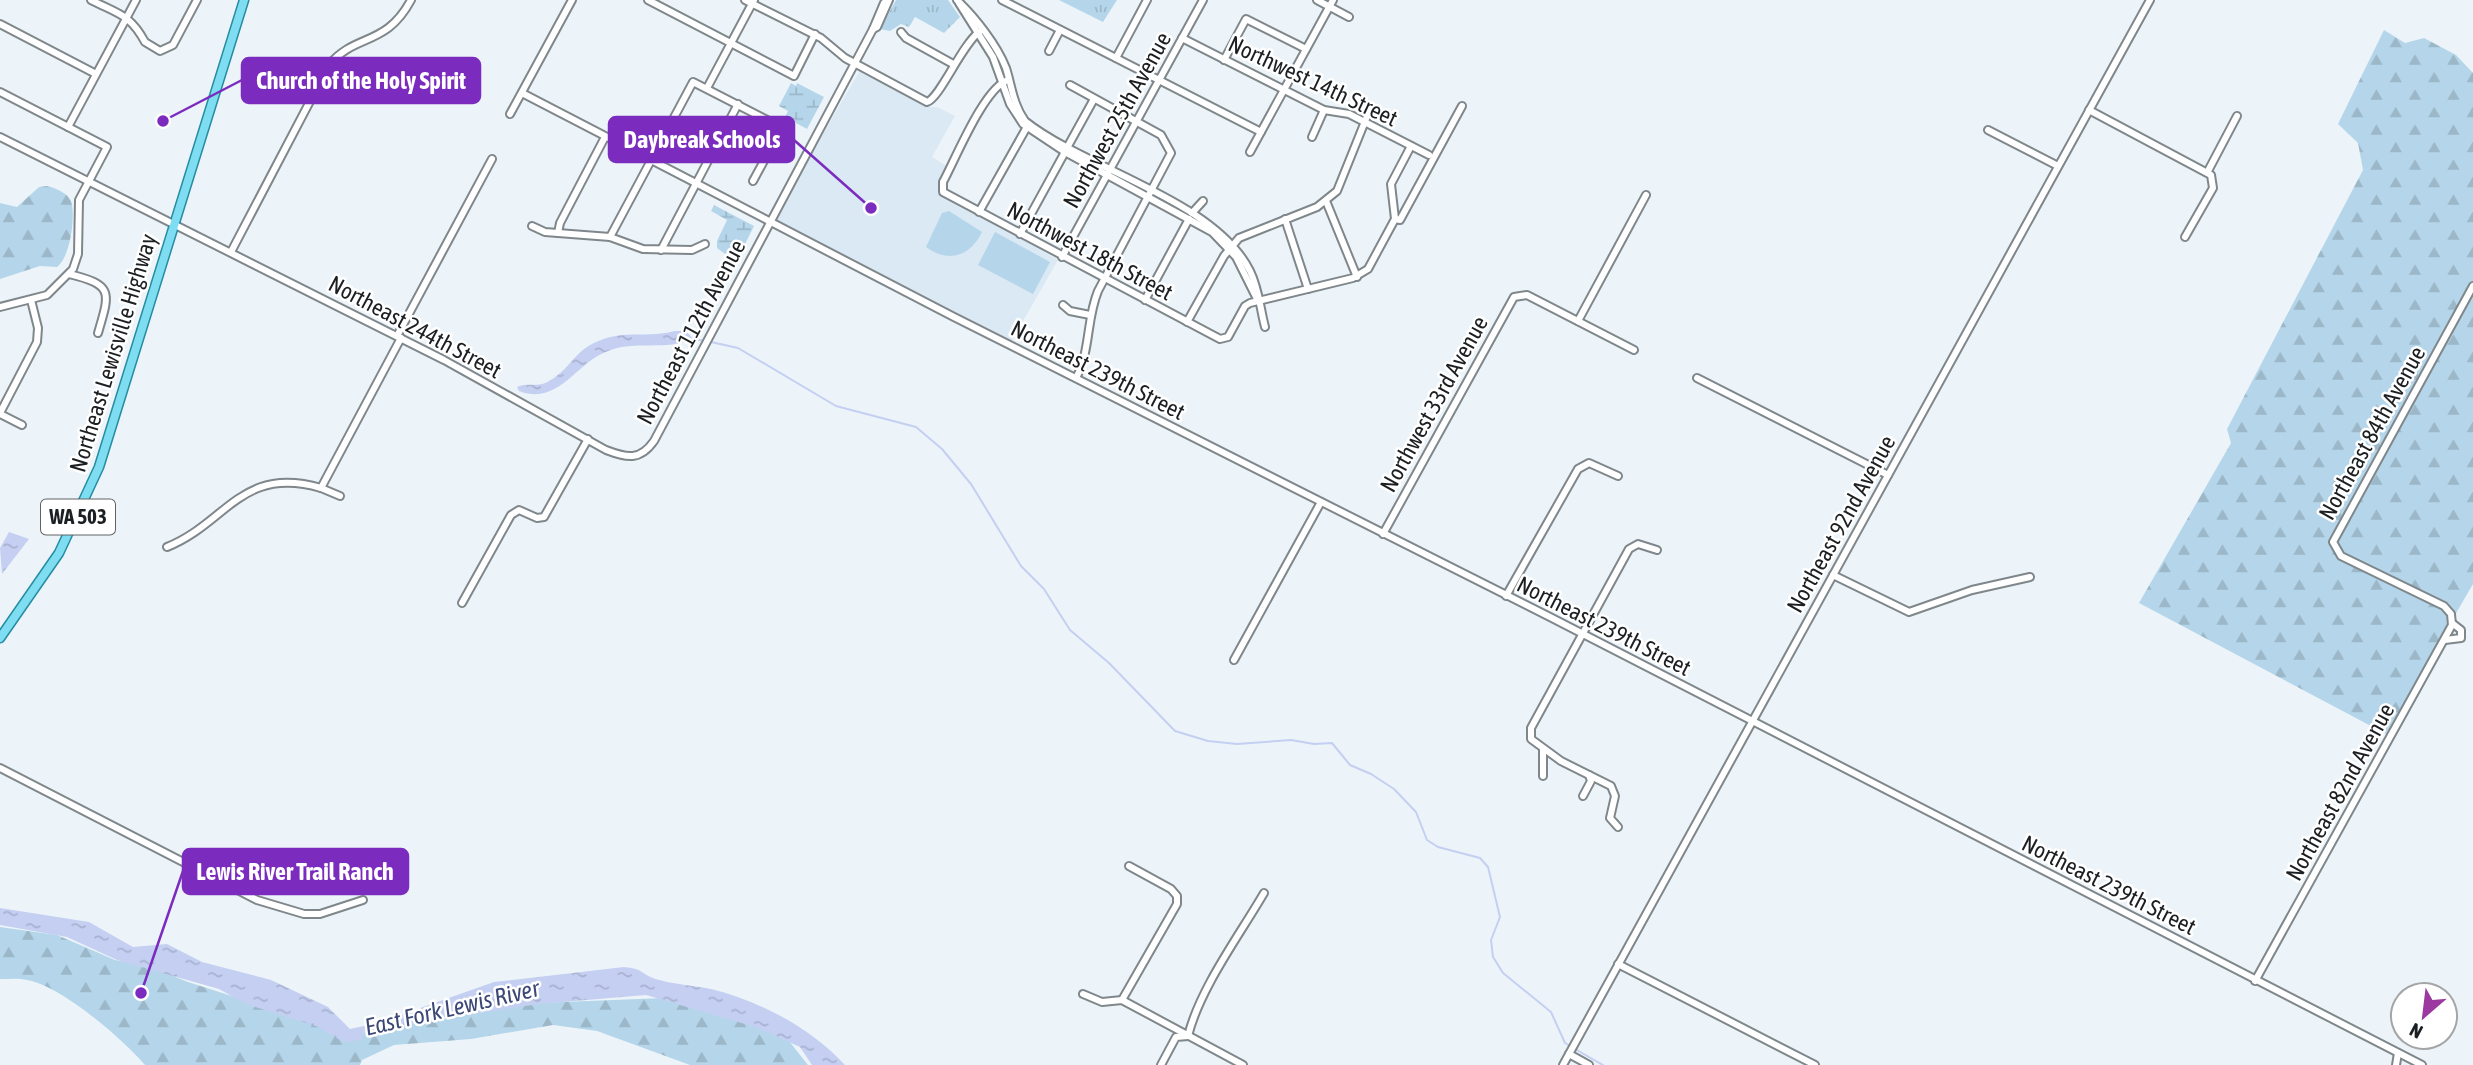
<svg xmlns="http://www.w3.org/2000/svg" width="2473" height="1065" font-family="'Asap Condensed',sans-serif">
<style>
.built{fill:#dae9f3}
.green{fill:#b5d6ea}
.forest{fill:url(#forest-firs)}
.wetland{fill:url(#wetland-marsh)}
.park{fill:url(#park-tufts)}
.water{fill:url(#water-ripples)}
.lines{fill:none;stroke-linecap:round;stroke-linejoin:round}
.stream{stroke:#c4cff2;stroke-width:2}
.minor-casing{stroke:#7f878b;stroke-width:10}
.major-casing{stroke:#258ca2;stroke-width:11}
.minor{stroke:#fff;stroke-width:6}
.major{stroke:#7fddf1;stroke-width:8}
.labels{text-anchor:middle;stroke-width:5;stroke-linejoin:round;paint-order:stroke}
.shield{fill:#fff;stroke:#606264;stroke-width:2}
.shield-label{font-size:21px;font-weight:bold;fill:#1c1f21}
.street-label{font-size:23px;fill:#1c1f21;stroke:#fff}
.water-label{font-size:24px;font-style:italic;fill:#3b4876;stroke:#fff}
.leader{fill:none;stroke:#7b2cbf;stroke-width:2.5}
.callout-dot{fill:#7b2cbf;stroke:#fff;stroke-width:2.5}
.callout{fill:#7b2cbf;stroke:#7b2cbf;stroke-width:2.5}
.callout-label{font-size:24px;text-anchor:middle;font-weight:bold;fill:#fff}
</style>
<defs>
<pattern id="forest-firs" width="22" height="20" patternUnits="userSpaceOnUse" patternTransform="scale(1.75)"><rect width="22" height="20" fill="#b5d6ea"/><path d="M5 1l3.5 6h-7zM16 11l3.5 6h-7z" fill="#9bb7c8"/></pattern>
<pattern id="wetland-marsh" width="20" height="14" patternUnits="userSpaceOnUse" patternTransform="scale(1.75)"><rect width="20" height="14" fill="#b5d6ea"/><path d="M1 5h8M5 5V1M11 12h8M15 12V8" fill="none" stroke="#9bb7c8"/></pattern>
<pattern id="park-tufts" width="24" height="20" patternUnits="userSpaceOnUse" patternTransform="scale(1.75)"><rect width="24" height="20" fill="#b5d6ea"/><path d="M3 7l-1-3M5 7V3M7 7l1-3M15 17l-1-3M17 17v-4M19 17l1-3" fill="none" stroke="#9bb7c8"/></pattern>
<pattern id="water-ripples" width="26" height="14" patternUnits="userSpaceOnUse" patternTransform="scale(1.75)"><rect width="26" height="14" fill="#c4cff2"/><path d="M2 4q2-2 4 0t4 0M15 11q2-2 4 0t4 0" fill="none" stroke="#a8b1cf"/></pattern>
</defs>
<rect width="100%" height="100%" fill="#ecf4f9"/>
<polygon class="built" points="859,72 928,107 937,107 955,116 932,157 950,168 941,187 943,194 1058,260 1011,342 778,224 775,216"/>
<g class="green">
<path d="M 949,211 L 982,232 C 970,257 948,263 926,247 L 942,213 Z"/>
<polygon points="995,232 1050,262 1033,294 978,265"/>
</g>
<g class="forest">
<polygon points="2384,30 2405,43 2424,38 2456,55 2473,73 2473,584 2386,734 2139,603 2231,443 2227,429 2363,170 2358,143 2338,124"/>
<path d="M 47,186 C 55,188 68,193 71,201 C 76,216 70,258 57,267 L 40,266 L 0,279 L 0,203 L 17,207 L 39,187 Z"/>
<path d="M 0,927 L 57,935 L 115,960 L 149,966 L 188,982 L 291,1015 L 352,1041 L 365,1032 L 536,1003 L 664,998 L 731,1016 L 789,1041 L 808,1065 L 690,1065 L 597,1031 L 553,1025 L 471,1039 L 394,1045 L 362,1060 L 360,1065 L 145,1065 C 123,1039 60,985 27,980 C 19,978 9,979 0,979 Z"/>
</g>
<g class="wetland">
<polygon points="791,83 796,86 797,83 824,97 807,129 785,117 788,111 779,106"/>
<polygon points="714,205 754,226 736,262 717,248 717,241 727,220 711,211"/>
</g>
<g class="park">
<polygon points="896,0 948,0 960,17 944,33 915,17 909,27 901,24 890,31 880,29"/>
<polygon points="1059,0 1117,0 1103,22"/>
</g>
<g class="water">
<path d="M 675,331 L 686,331 L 693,339 C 666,351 635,340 608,351 C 575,363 559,406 519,391 L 517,387 C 527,382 539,388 549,381 C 575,366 573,347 610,337 C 632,332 653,337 675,331 Z"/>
<polygon points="9,532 29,539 2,574 0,548"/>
<path d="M 0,908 L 89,922 L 133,947 L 167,944 L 202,962 L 271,980 L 328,1007 L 350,1029 L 378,1023 L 494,982 L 624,967 C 643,969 639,972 653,978 C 665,983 696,986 711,989 C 760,1001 811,1028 845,1065 L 812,1065 L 800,1047 L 755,1027 L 646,995 L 539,1004 L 437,1019 L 376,1033 L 365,1031 L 361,1040 L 344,1042 L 316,1026 L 246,1004 L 219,989 L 117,960 L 67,937 L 0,925 Z"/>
</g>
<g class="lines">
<g class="stream">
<polyline points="693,339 705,341"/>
<polyline points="711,342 738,348 836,406 916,427 942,449 971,484 1021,566 1044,589 1070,630 1109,663 1175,731 1208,741 1237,744 1291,740 1314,744 1332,743 1350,765 1371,774 1394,789 1416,812 1427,840 1438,847 1480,858 1488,867 1500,917 1491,940 1493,957 1503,973 1551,1012 1565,1043 1570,1046"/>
<polyline points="1575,1049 1603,1065"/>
</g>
<g class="minor-casing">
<g id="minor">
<path d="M 91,0 C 118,14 130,14 145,42 L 160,51 L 173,45 L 197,0"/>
<polyline points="648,0 794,76 815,34"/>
<path d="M 745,0 L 821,38 L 845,58 L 927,102 C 940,98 961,46 979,32"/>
<path d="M 957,0 C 975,17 997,45 1006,68 C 1012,87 1013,104 1025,121 C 1087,170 1215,200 1250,271 C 1259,289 1260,308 1265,327"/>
<polyline points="1002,0 1261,132"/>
<polyline points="1317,0 1349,17"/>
<polyline points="959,3 993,57 1010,104 1023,124 1065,152 1212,232 1236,257 1258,301"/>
<polyline points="0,24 96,74"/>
<polyline points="873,29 877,27 889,0"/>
<polyline points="901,32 906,38 953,64"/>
<polyline points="1182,38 1324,110 1349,114 1429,155"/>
<polyline points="1049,51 1060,30"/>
<polyline points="1116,58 1147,0"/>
<polyline points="1224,60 1246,19 1306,49"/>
<path d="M 1008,80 C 984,88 956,158 943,182 L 943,192 L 1220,339 L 1228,337 L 1245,306 L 1250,303 L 1353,278 L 1368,269 L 1395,219 L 1391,184 L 1411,146"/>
<path d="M 1070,85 L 1161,135 L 1171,153 L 1098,291 C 1086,320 1091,350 1076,378"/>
<polyline points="707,88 754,0"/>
<polyline points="0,92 107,147 79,200 78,254 73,269 47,295 0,307"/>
<polyline points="522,93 954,317 1550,617 2422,1065"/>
<polyline points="2089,110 2211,175 2213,188 2185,237"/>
<polyline points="510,114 572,0"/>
<polyline points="68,127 136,0"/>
<polyline points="1988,130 2058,166"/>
<path d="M 0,137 L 444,360 L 606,450 C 627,458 640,461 654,441 L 873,29 L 884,3 L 888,1"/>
<polyline points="1312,137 1324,110"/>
<polyline points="1068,146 1094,99"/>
<polyline points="1250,152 1333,0"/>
<polyline points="2208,171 2237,116"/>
<polyline points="1326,201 1357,277"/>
<polyline points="979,212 1028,125"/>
<polyline points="1192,213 1203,201"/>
<polyline points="1285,219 1308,289"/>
<polyline points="1395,219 1400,220 1462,106"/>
<polyline points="532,226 545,232 610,237 643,249 692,250 705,244"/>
<polyline points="558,233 560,223 605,137"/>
<polyline points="1020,234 1065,152"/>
<polyline points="610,237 693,82 779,126 779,133 753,181"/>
<polyline points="661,250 738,104"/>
<path d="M 231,252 L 329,65 C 355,33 386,47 411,0"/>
<polyline points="1062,257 1203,0"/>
<path d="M 69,274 C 114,285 110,292 98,333"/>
<polyline points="1145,300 1189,219"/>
<polyline points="1063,305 1070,311 1090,315"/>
<polyline points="1578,321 1646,195"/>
<polyline points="1187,322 1224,256 1239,238 1317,207 1337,191 1370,109"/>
<polyline points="397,336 492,159"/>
<polyline points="1697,378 1888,475"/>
<polyline points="0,413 37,342 38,328 31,300"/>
<polyline points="0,414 22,425"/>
<polyline points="321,488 340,496"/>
<polyline points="1383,534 1514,297 1527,295 1634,350"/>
<path d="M 167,547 C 227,523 241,465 321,488 L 401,338"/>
<polyline points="1833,575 1909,612 1972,590 2030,577"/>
<polyline points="1506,596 1578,469 1589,463 1618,476"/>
<polyline points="462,603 511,515 519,510 537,518 544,517 588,439"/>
<polyline points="2445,640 2461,638 2461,630 2452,623"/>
<polyline points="1234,660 1321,502"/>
<polyline points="0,768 257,900 304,914 320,914 363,900"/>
<polyline points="1543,776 1543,750"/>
<polyline points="1583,796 1591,781 1589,775"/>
<polyline points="1618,827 1610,818 1615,796 1611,786 1561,761 1531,739 1531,728 1629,549 1638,544 1657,550"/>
<polyline points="1618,964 1815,1065"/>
<polyline points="2255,981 2452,625 2451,614 2444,606 2341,556 2333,542 2473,286"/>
<polyline points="1083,994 1102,1002 1122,1000 1243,1065"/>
<polyline points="1122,1000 1177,904 1177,896 1171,889 1129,866"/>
<polyline points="1569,1054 1589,1065"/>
<path d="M 1161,1065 L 1176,1037 L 1188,1036 C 1200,988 1239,936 1264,893"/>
<polyline points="1563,1065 2150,0"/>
<polyline points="2396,1065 2398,1053"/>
</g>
</g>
<g class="major-casing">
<polyline id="major" points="0,638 59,553 99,467 244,0"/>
</g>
<use href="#minor" class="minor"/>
<use href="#major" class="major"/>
</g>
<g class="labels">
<rect class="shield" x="41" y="499.5" width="74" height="35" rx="5"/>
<g class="shield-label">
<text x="78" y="524">WA 503</text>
</g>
<g class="street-label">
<text transform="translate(1313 81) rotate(25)" y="8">Northwest 14th Street</text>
<text transform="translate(1117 120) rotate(-61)" y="8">Northwest 25th Avenue</text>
<text transform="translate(1090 251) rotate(28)" y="8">Northwest 18th Street</text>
<text transform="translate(415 327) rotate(28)" y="8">Northeast 244th Street</text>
<text transform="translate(691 332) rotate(-62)" y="8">Northeast 112th Avenue</text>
<text transform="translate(113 353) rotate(-73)" y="8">Northeast Lewisville Highway</text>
<text transform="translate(1098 370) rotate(27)" y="8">Northeast 239th Street</text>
<text transform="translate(1434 404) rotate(-61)" y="8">Northwest 33rd Avenue</text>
<text transform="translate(2372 433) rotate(-61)" y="8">Northeast 84th Avenue</text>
<text transform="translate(1841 524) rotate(-61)" y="8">Northeast 92nd Avenue</text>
<text transform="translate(1604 626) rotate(27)" y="8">Northeast 239th Street</text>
<text transform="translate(2340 792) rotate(-61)" y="8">Northeast 82nd Avenue</text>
<text transform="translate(2109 885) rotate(27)" y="8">Northeast 239th Street</text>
</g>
<g class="water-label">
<text transform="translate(452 1008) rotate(-13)" y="8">East Fork Lewis River</text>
</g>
</g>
<path class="leader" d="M163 121L242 80M871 208L794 140M141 993L183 871"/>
<g class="callout-dot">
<circle cx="163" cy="121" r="7"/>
<circle cx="871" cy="208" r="7"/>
<circle cx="141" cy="993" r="7"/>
</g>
<g class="callout">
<rect x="242" y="58" width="238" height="45" rx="7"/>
<rect x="609" y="117" width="185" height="45" rx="7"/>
<rect x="183" y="849" width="225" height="45" rx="7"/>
</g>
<g class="callout-label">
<text x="361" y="89">Church of the Holy Spirit</text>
<text x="702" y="148">Daybreak Schools</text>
<text x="295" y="880">Lewis River Trail Ranch</text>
</g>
<g transform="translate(2424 1016) rotate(208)"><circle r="33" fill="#ffffff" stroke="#a4a5a6" stroke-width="2"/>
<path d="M0-5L12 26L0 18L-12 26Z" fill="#9b39a0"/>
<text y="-10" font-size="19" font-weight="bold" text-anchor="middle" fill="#1c1f21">N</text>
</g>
</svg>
